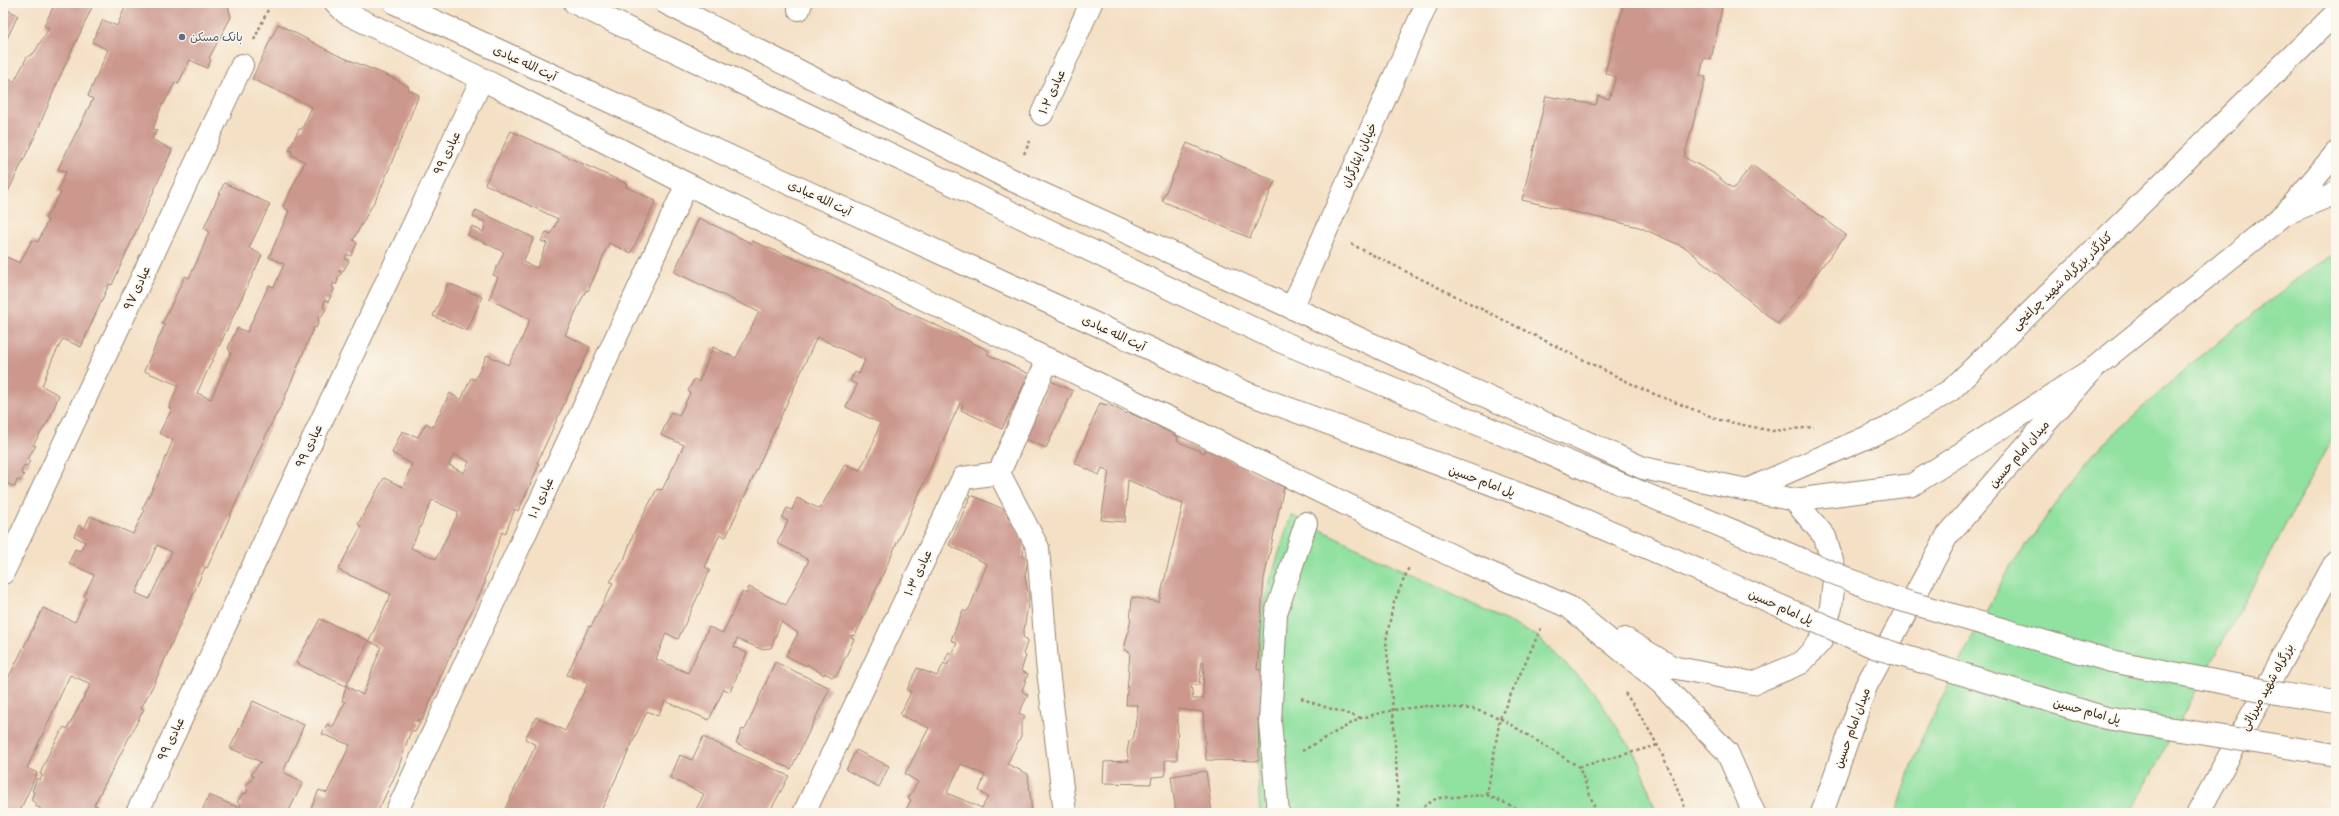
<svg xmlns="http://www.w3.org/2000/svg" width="2339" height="816" font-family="Dekko,'Playpen Sans Arabic',sans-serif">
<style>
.green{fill:#91e1a0;stroke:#66865f}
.building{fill:#cc988e;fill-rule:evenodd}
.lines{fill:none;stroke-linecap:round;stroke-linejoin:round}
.minor-casing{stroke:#988572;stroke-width:24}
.major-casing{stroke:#988572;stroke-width:24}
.highway-casing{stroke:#988572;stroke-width:24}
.path{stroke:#988572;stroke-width:2.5;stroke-dasharray:3 3;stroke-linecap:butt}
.minor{stroke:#fff;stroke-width:22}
.major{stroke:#fff;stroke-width:22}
.highway{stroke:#fff;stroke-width:22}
.major-bridge-casing{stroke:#988572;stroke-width:24;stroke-linecap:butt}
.major-bridge{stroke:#fff;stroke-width:22}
.service-dot{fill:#5c6f8a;stroke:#fbf7ec;stroke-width:1.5}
.labels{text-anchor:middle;stroke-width:3;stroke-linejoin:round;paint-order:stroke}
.service-label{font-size:12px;fill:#4e5e75;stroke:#fbf7ec;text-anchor:start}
.street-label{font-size:12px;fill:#3b2a1e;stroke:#fbf7ec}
</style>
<rect width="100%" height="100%" fill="#fbf7ec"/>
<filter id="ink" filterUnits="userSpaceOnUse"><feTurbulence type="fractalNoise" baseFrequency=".025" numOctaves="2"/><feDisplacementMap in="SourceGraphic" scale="8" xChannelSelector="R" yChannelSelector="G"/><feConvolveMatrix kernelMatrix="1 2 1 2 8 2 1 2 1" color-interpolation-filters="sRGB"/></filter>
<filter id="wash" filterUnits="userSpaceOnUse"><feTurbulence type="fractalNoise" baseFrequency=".012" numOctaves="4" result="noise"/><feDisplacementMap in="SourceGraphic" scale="16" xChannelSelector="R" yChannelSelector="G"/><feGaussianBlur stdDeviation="0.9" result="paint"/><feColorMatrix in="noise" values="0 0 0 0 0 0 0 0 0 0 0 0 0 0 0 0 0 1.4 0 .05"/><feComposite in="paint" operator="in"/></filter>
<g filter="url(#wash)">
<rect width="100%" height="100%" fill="#f4e0c5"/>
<g class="green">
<polygon points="2336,254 2336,431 2130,813 1896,813 1923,735 2005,575 2086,461 2188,366 2308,270"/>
<polygon points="1291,515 1537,636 1593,691 1640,762 1656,813 1260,813 1255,722 1261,610"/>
</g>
<g id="blocks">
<g class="building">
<polygon points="55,3 94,3 60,76 36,134 3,202 3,81 6,77 14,82 27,57 34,53 49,28 44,26"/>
<polygon points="127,3 222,3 228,6 231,17 209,58 211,60 207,68 190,60 178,84 175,83 163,105 162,104 153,129 157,130 152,139 172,150 112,285 109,284 81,347 63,339 52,360 42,386 59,395 50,418 33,445 36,446 27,459 30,461 27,466 24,465 21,473 24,475 20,481 17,480 15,487 3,482 3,263 6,257 20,263 32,240 38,242 48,220 45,219 61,193 58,190 66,172 58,169 93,99 88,96 108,50 92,42 103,20 117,26"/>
<polygon points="1624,3 1723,3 1711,60 1704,58 1700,76 1706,77 1684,157 1713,173 1733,189 1752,165 1846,235 1778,324 1686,248 1639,227 1522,200 1546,96 1596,105 1598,96 1609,99 1616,77 1605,73"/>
<polygon points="3,8 18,15 5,43 3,42"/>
<path d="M 278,24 L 337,55 L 391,77 L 409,87 L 408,89 L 419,95 L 379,193 L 353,240 L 357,243 L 351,256 L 347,254 L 345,259 L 349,261 L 343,271 L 340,269 L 339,272 L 342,273 L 337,278 L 338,279 L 336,285 L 334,283 L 332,286 L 334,289 L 328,302 L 325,300 L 323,307 L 326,309 L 321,317 L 319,316 L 318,319 L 319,321 L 316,328 L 314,327 L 312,332 L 282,404 L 270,426 L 207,568 L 205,567 L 154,684 L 141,708 L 144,709 L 94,805 L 98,806 L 94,813 L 42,813 L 40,808 L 35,806 L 37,804 L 31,800 L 34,792 L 32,791 L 37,778 L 40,780 L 42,775 L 40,774 L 51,749 L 64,727 L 67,729 L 91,684 L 70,675 L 27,768 L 37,773 L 19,813 L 3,813 L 3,689 L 43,608 L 75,622 L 86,598 L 84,596 L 94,575 L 69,563 L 75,549 L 80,551 L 85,542 L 74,536 L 79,525 L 84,529 L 90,516 L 133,534 L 144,511 L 142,509 L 153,488 L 173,440 L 159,433 L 172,409 L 169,408 L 178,385 L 144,371 L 165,324 L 162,324 L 185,276 L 189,278 L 200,255 L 209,231 L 204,228 L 224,183 L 270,204 L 249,248 L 262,255 L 197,393 L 211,399 L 231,353 L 228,348 L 237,328 L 247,332 L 269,285 L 274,287 L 284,264 L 269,257 L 289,211 L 283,206 L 305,162 L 291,154 L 292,151 L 289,150 L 299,129 L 302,129 L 312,107 L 252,79 ZM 157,545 L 172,552 L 149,599 L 136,593 Z"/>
<path d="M 511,131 L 627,184 L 626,187 L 656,201 L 631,253 L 609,243 L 588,291 L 586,290 L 565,335 L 590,347 L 537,463 L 539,464 L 529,488 L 518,511 L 515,509 L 505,534 L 502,532 L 484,580 L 486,581 L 441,675 L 422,721 L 418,719 L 417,721 L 420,723 L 415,732 L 412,730 L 409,736 L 398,769 L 377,813 L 309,813 L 319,790 L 327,793 L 350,745 L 322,734 L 327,724 L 333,727 L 345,702 L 342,701 L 346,686 L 363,695 L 381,647 L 369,641 L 346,686 L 296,663 L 320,619 L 369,641 L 391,594 L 338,570 L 361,527 L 358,524 L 384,478 L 403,487 L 412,464 L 392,453 L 402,431 L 418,437 L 426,423 L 433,427 L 450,393 L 461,400 L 471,378 L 475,380 L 487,355 L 508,365 L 520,343 L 530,319 L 489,299 L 498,277 L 493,275 L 504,252 L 468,235 L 472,226 L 483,232 L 486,222 L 473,217 L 476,210 L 534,238 L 523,262 L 537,268 L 547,243 L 541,241 L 546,232 L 551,234 L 558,219 L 485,184 ZM 454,454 L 469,462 L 464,473 L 449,465 ZM 432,500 L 459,512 L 436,559 L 411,548 Z"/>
<polygon points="1187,143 1275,181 1250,238 1162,201"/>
<path d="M 699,218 L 751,243 L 752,241 L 829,273 L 879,299 L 953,333 L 989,351 L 987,354 L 1029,374 L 1002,429 L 961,410 L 963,405 L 960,403 L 855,636 L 852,635 L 851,637 L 854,639 L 837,675 L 832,677 L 825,673 L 824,675 L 807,664 L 807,666 L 786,656 L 798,633 L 781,622 L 771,648 L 761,649 L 737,639 L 734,647 L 747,653 L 730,692 L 724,689 L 709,720 L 665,701 L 658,716 L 647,711 L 600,813 L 503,813 L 536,745 L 525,739 L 536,717 L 565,731 L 588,683 L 567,675 L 589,626 L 591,627 L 613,583 L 610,582 L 624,560 L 633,535 L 657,489 L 662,490 L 684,445 L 661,435 L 671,412 L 679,416 L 690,393 L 688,391 L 694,379 L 699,382 L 713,347 L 736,358 L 759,312 L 674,272 ZM 817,337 L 865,360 L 859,374 L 855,372 L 850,381 L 857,385 L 846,407 L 880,423 L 873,444 L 860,470 L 845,464 L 820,509 L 797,498 L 792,510 L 787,508 L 782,518 L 788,521 L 777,543 L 809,560 L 786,605 L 749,587 L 746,594 L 742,592 L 723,633 L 709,627 L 688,673 L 656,659 L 666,633 L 678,639 L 710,570 L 705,567 L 720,534 L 726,537 Z"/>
<polygon points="448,283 482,297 467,331 433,316"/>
<polygon points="1048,380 1073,391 1046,448 1023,438"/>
<path d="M 1100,403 L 1106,405 L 1108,404 L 1127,414 L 1128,412 L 1153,424 L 1178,437 L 1177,441 L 1204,453 L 1207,448 L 1284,487 L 1264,579 L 1257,669 L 1262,671 L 1259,717 L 1258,717 L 1259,761 L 1206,760 L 1203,712 L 1178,709 L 1177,760 L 1165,760 L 1165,776 L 1152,777 L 1151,784 L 1103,783 L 1104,762 L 1129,761 L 1127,752 L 1129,741 L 1132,741 L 1134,736 L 1138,705 L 1126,705 L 1130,652 L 1124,650 L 1130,624 L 1132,597 L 1159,602 L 1183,504 L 1128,480 L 1125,522 L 1101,520 L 1109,471 L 1102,468 L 1099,475 L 1075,463 ZM 1202,661 L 1204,662 L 1203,699 L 1193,699 L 1191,685 L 1199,685 Z"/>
<path d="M 971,495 L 1010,512 L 1007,516 L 1015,524 L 1024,543 L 1023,557 L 1028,560 L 1025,576 L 1029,597 L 1023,637 L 1028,640 L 1023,654 L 1026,656 L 1021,671 L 1028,674 L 1022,691 L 1028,695 L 1019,713 L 1025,716 L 1021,724 L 1021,736 L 1007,764 L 1028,774 L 1032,813 L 904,813 L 911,800 L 908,798 L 918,782 L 905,774 L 929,728 L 900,715 L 911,692 L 907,690 L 917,668 L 937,676 L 944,663 L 948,665 L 949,662 L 945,660 L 949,652 L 952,654 L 957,643 L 951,640 L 963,610 L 966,612 L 970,607 L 987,564 L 949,545 ZM 961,764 L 985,775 L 979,791 L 988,797 L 982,808 L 947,793 Z"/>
<polygon points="775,662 830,688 791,769 736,743 742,729 744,730 746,728"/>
<polygon points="253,701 304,725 283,772 303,782 288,813 201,813 209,795 239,808 241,804 237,802 243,793 246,794 248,790 245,788 254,776 251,774 261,762 230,748"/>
<polygon points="703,737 789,776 769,813 694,813 704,794 670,778 680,755 692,760"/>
<polygon points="856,750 889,766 879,787 846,770"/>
<polygon points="1206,771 1212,813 1176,813 1171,776"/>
</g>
</g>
</g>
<g filter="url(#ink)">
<use href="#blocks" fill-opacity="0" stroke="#988572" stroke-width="1"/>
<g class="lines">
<g class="minor-casing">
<g id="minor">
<polyline points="799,9 801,3"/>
<polyline points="1042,114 1091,3"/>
<polyline points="1292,308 1427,3"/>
<polyline points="999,473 1038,548 1047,662 1065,813"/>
<polyline points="999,473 1048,359"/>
<polyline points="3,573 242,65"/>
<polyline points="137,813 482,79"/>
<polyline points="396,813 687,184"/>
<polyline points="804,813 963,478 999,473"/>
<polyline points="1278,813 1270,722 1276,613 1306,523"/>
</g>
</g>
<g class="major-casing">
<g id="major">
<polyline points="336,3 346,13 482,79 687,184 1467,563 1569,607 1661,683 1727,752 1754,813"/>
<polyline points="395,3 1244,392"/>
<polyline points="575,3 1275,339"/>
<polyline points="666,3 1012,180 1643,468 1794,500 1912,485 2094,368"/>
<polyline points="1747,490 1888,428 1951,390 2336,13"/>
<polyline points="1625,639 1672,667 1753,683 1801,663 1821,641 1831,607 1835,571 1825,537 1794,500"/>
<polyline points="1822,813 1866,686 1947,536 2094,368 2285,214 2336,193"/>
</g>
</g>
<g class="highway-casing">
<g id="highway">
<polyline points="2285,214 2336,153"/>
<polyline points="2198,813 2336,561"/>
</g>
</g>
<g class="path">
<polyline points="254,40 271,3"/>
<polyline points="1024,154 1030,141"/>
<polyline points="1351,244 1644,390 1720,420 1772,431 1814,427"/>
<path d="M 1625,693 C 1652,730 1671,770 1687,813"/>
<polyline points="1301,698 1316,704 1361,718"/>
<polyline points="1302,751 1361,718 1393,710 1426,706 1473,709 1500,718 1579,767 1597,813"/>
<polyline points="1579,767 1658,745"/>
<polyline points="1487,795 1500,718 1542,626"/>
<polyline points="1399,813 1393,710 1386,641 1393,605 1409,567"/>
<polyline points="1413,813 1437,798 1487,795 1527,813"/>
</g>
<use href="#minor" class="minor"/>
<use href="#major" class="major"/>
<use href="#highway" class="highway"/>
<g class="major-bridge-casing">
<g id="major-bridge">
<polyline points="1275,339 1891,597 2111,661 2282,694 2336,702"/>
<polyline points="1244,392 1559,509 1874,647 2106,718 2336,755"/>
</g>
</g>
<use href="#major-bridge" class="major-bridge"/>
</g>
</g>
<circle class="service-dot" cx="182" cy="37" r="4"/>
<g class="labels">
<g class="service-label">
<text x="190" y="41">بانک مسکن</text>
</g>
<g class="street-label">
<text transform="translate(525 63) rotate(25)" y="4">آیت الله عبادی</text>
<text transform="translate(1052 92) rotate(-66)" y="4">عبادی ۱۰۲</text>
<text transform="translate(447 153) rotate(-65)" y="4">عبادی ۹۹</text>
<text transform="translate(1359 155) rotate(-66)" y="4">خیابان ایثارگران</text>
<text transform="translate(820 198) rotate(25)" y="4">آیت الله عبادی</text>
<text transform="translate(2062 281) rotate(-44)" y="4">کنارگذر بزرگراه شهید چراغچی</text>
<text transform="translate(137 288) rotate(-65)" y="4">عبادی ۹۷</text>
<text transform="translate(1114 333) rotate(25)" y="4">آیت الله عبادی</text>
<text transform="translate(309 446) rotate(-65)" y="4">عبادی ۹۹</text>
<text transform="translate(2019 454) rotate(-49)" y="4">میدان امام حسین</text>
<text transform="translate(1482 481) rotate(20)" y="4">پل امام حسین</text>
<text transform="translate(541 498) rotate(-65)" y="4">عبادی ۱۰۱</text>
<text transform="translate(918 573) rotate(-65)" y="4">عبادی ۱۰۳</text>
<text transform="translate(1781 607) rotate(24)" y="4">پل امام حسین</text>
<text transform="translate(2267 687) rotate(-61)" y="4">بزرگراه شهید میرزائی</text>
<text transform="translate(2087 711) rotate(15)" y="4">پل امام حسین</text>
<text transform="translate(1852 728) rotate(-70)" y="4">میدان امام حسین</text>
<text transform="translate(171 739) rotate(-65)" y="4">عبادی ۹۹</text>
</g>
</g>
<rect width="2339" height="816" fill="none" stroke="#fbf7ec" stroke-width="16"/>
</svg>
